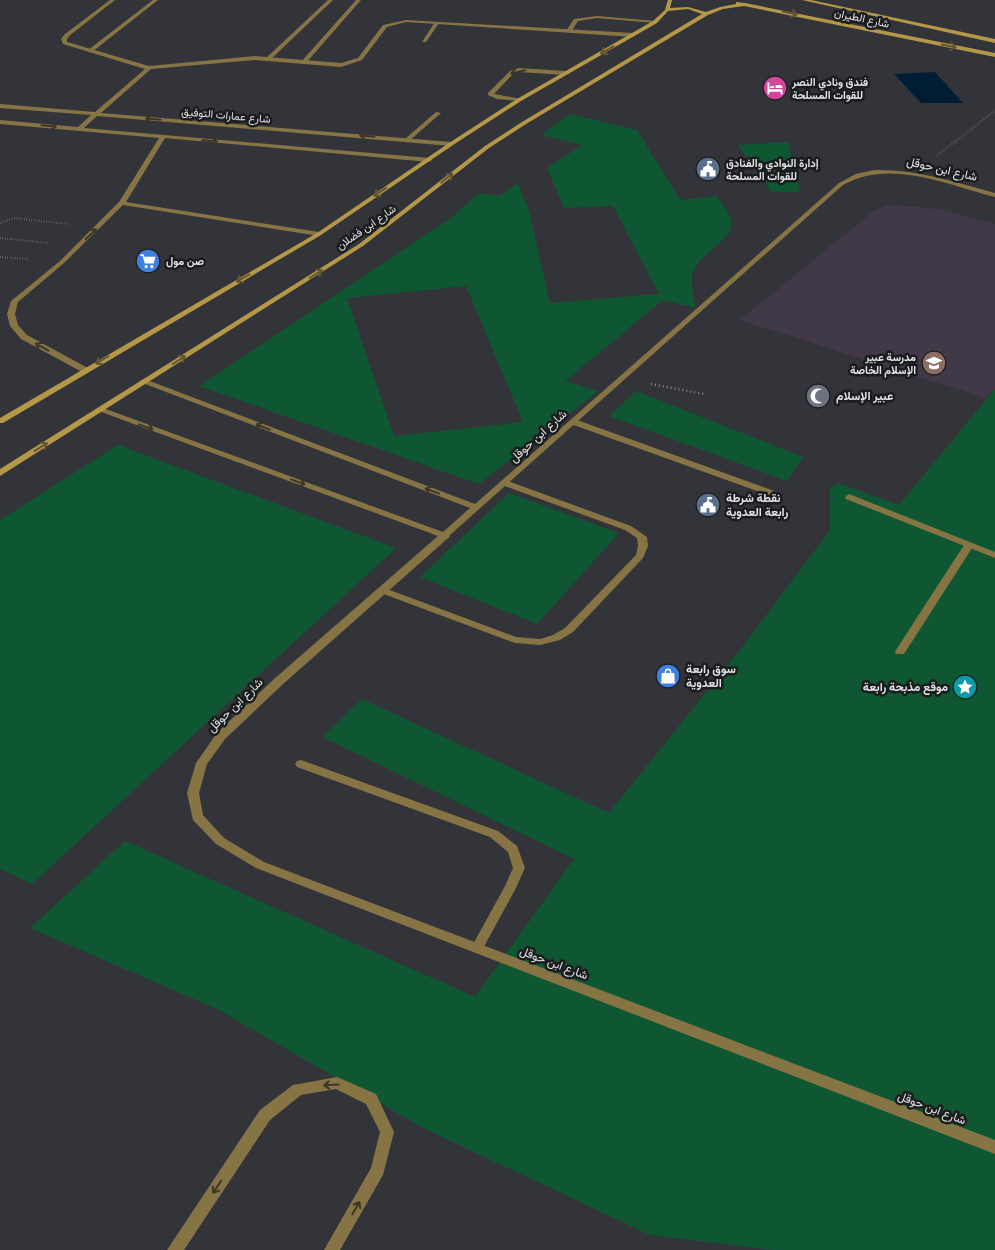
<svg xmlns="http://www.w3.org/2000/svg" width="995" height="1250" font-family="'Playfair Display',Vazirmatn,serif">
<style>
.education{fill:#413848}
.green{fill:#0f5732;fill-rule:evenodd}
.water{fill:#001e33}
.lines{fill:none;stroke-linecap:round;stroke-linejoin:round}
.path-far1{stroke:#87888c;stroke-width:2;stroke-dasharray:0.5 2;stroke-linecap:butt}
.path{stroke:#87888c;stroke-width:2.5;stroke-dasharray:1 3;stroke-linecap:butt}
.lane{fill:#867445;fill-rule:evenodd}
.street{fill:#867445;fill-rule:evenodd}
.secondary{fill:#b49847;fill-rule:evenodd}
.oneway{stroke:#605430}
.oneway2{stroke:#3b362a}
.labels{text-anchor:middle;stroke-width:5;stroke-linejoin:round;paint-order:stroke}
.far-street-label{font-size:11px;fill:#e2e3e6;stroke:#1b1c1e}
.far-poi-label{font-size:11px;font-weight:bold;fill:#e2e3e6;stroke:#1b1c1e;text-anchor:start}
.street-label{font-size:12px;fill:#e2e3e6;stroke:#1b1c1e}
.poi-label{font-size:12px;font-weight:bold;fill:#e2e3e6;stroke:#1b1c1e;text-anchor:start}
</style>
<rect width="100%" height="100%" fill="#333439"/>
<polygon class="education" points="889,205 939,209 995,224 995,389 985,398 740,320 875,210"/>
<g class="green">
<path d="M 570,114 L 637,130 L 680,200 L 717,196 C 722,204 729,212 731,220 C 736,241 696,253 692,276 C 691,286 694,298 696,308 L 663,300 L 565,381 L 598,391 L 479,484 L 199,386 L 452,217 L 479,193 L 499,196 L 518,183 L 529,211 L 550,303 L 659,294 L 613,206 L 564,208 L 547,168 L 582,145 L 541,135 ZM 466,286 L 523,422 L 394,436 L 347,298 Z"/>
<polygon points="788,142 800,192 772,192 738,145"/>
<polygon points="995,389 995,1250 772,1250 650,1235 423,1128 217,1009 30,928 125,841 475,997 574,859 323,737 362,699 609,813 740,650 830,530 830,488 838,483 899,505"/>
<polygon points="636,391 803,457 787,481 609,416"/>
<polygon points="118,445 396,548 32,884 0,869 0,520"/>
<polygon points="509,493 619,533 537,624 420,577"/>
</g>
<polygon class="water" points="935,72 963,103 921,103 894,74"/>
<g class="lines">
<g class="path-far1">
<polyline points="936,156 995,111"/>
<polyline points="0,223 14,218 68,224"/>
<polyline points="0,238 49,243"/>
<polyline points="0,257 29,259"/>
</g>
<polyline class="path" points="651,384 704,394"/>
<g class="lane">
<polygon points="110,0 115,0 69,36 65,36 65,34"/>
<polygon points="153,0 158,0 92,52 88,52 88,50"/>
<polygon points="328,0 333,0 270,60 266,60 266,58"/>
<polygon points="356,0 361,0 305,64 301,64 301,62"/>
<polygon points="597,16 655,21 657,22 655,23 597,18 578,21 571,32 566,31 574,19"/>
<polygon points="435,22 439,23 426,42 422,42"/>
<polygon points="518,68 566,71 569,73 566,75 518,72 514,73 494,94 521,99 521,101 497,99 488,95 488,93 510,71"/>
<polygon points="436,112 441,113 409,141 405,141 405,139"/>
<polygon points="571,420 577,420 780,493 781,495 780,497 774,497 571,424"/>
<polygon points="505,480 631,526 647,537 648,546 643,558 573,632 560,640 540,645 515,643 381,593 379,591 381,589 387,589 516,637 540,639 553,635 565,628 636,555 638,546 637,538 625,530 502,485 501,483 502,481"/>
<polygon points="969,542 974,545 904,654 896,654 895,652 896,650 964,545"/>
<polygon points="301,760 498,831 517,846 525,868 515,890 481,952 477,953 473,952 471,948 505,886 513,868 508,852 490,837 297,767 295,764 297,761"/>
<polygon points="337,1077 376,1094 394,1132 383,1175 340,1250 324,1250 371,1168 380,1132 366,1104 336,1089 301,1095 270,1120 184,1250 167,1250 260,1110 293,1085"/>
</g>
<g class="street">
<polygon points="406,20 633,33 636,35 633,37 406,22 387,27 362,60 341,67 255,60 151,69 101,113 451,142 454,144 451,146 97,116 84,128 429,158 432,160 429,162 165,138 126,202 319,232 322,234 319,236 123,205 64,263 18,302 15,314 18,325 27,335 88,368 88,372 82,372 21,339 10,326 7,314 11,301 60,261 119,202 159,138 0,124 0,120 78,127 91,115 0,108 0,104 95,112 145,69 63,44 61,39 65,34 70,35 67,39 67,42 149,66 255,56 341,63 358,58 383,25"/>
<path d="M 874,170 C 916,169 955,182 995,193 L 995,197 C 948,185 889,158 843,185 L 450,535 L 449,538 L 447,539 L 282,685 L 225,739 L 207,764 L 199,793 L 203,815 L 224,838 L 264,862 L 995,1140 L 995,1154 L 256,868 L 216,844 L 193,820 L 187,793 L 196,763 L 217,733 L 274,679 L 438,536 L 96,410 L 100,408 L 103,408 L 443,532 L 470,508 L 140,382 L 141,380 L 147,380 L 475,504 L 839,183 L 856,174 Z"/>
<polygon points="849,494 995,552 995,558 846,499 845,497"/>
</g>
<g class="secondary">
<polygon points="668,0 672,0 670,8 688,7 706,12 720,7 736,4 736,2 745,3 995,53 995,57 744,6 723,9 708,15 526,124 489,148 363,246 0,476 0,469 359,244 485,146 522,122 702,14 688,9 668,11 657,23 521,101 453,145 321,235 3,423 0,423 0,418 317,233 449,143 517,99 653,21 665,10"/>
<polygon points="802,0 811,0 995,39 995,43"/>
</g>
</g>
<defs><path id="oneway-shaft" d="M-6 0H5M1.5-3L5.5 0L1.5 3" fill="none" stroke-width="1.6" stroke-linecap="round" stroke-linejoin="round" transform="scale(1.25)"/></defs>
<g class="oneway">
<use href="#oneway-shaft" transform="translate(790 13) rotate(12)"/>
<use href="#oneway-shaft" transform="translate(949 46) rotate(12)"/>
<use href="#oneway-shaft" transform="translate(607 50) rotate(150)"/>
<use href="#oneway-shaft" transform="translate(447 178) rotate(-39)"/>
<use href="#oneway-shaft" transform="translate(380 192) rotate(147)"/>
<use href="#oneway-shaft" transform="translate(316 274) rotate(-32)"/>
<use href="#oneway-shaft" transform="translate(243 278) rotate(150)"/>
<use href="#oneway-shaft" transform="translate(102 360) rotate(150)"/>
<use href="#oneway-shaft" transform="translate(179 360) rotate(-32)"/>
<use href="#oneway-shaft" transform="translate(41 447) rotate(-32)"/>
</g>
<g class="oneway2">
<use href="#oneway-shaft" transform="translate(518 72) rotate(166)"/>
<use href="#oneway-shaft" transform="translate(153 119) rotate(-175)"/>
<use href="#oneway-shaft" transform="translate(49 126) rotate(5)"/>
<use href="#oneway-shaft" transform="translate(367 136) rotate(-175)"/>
<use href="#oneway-shaft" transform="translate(210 141) rotate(5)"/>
<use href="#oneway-shaft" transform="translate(91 234) rotate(-44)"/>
<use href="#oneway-shaft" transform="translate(42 347) rotate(-152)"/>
<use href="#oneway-shaft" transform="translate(146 427) rotate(20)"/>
<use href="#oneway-shaft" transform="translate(263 427) rotate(-159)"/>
<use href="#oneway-shaft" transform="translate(298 482) rotate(20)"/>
<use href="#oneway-shaft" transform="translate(432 491) rotate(-159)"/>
<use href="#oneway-shaft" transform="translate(331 1085) rotate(177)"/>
<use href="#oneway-shaft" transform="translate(217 1187) rotate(124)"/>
<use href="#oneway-shaft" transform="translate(356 1208) rotate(-60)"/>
</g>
<defs>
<g id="hotel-disc" transform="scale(1.25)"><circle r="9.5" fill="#d1479c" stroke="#1b1c1e"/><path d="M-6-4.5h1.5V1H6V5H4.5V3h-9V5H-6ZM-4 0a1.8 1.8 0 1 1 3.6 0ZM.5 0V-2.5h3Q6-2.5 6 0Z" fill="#fff"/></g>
<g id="civic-disc" transform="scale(1.25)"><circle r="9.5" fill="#5c6f8a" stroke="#1b1c1e"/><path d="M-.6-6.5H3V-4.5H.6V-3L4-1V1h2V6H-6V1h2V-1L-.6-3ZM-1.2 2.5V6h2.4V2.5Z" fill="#fff"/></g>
<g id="supermarket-disc" transform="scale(1.25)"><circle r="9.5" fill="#3f7fe0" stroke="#1b1c1e"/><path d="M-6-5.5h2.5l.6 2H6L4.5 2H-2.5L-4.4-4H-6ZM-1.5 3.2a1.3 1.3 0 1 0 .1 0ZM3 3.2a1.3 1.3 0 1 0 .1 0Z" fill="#fff"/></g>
<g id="school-disc" transform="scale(1.25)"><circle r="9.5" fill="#8d6e63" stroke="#1b1c1e"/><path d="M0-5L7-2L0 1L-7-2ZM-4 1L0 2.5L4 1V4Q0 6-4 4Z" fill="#fff"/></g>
<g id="mosque-disc" transform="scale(1.25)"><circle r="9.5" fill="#6b7280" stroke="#1b1c1e"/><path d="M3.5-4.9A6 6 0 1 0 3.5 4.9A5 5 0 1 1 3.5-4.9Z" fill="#fff"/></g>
<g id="shop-disc" transform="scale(1.25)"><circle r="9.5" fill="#3f7fe0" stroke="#1b1c1e"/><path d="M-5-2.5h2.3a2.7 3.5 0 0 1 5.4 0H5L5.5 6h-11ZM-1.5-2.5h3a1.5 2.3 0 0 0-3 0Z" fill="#fff"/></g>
<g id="sight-disc" transform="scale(1.25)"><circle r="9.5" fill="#0f9aa8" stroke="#1b1c1e"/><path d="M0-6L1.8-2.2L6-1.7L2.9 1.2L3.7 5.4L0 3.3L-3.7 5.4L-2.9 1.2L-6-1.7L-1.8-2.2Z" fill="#fff"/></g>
</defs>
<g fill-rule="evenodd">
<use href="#hotel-disc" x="775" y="88"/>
<use href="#civic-disc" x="708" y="169"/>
<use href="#supermarket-disc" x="148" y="261"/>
<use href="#school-disc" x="934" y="363"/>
<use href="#mosque-disc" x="818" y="396"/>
<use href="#civic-disc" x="708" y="505"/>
<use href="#shop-disc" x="668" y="676"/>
<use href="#sight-disc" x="965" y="687"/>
</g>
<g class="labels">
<g class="far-street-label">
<text transform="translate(862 18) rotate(12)" y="4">شارع الطيران</text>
<text transform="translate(226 115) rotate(5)" y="4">شارع عمارات التوفيق</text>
<text transform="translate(366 227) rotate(-35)" y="4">شارع ابن فضلان</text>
</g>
<g class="far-poi-label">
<text x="792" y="86">فندق ونادي النصر<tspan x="792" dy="13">للقوات المسلحة</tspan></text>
<text x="726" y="167">إدارة النوادي والفنادق<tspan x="726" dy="13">للقوات المسلحة</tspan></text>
<text x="166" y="265">صن مول</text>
<text x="916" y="361" text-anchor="end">مدرسة عبير<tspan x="916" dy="13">الإسلام الخاصة</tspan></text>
</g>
<g class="street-label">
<text transform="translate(942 169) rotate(13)" y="4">شارع ابن حوقل</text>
<text transform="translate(538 436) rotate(-42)" y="4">شارع ابن حوقل</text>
<text transform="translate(235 705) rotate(-44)" y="4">شارع ابن حوقل</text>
<text transform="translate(554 963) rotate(21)" y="4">شارع ابن حوقل</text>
<text transform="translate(932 1108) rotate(21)" y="4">شارع ابن حوقل</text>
</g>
<g class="poi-label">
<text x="836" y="400">عبير الإسلام</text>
<text x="726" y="502">نقطة شرطة<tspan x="726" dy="14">رابعة العدوية</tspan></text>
<text x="686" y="673">سوق رابعة<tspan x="686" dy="14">العدوية</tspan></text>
<text x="948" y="691" text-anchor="end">موقع مذبحة رابعة</text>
</g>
</g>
</svg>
